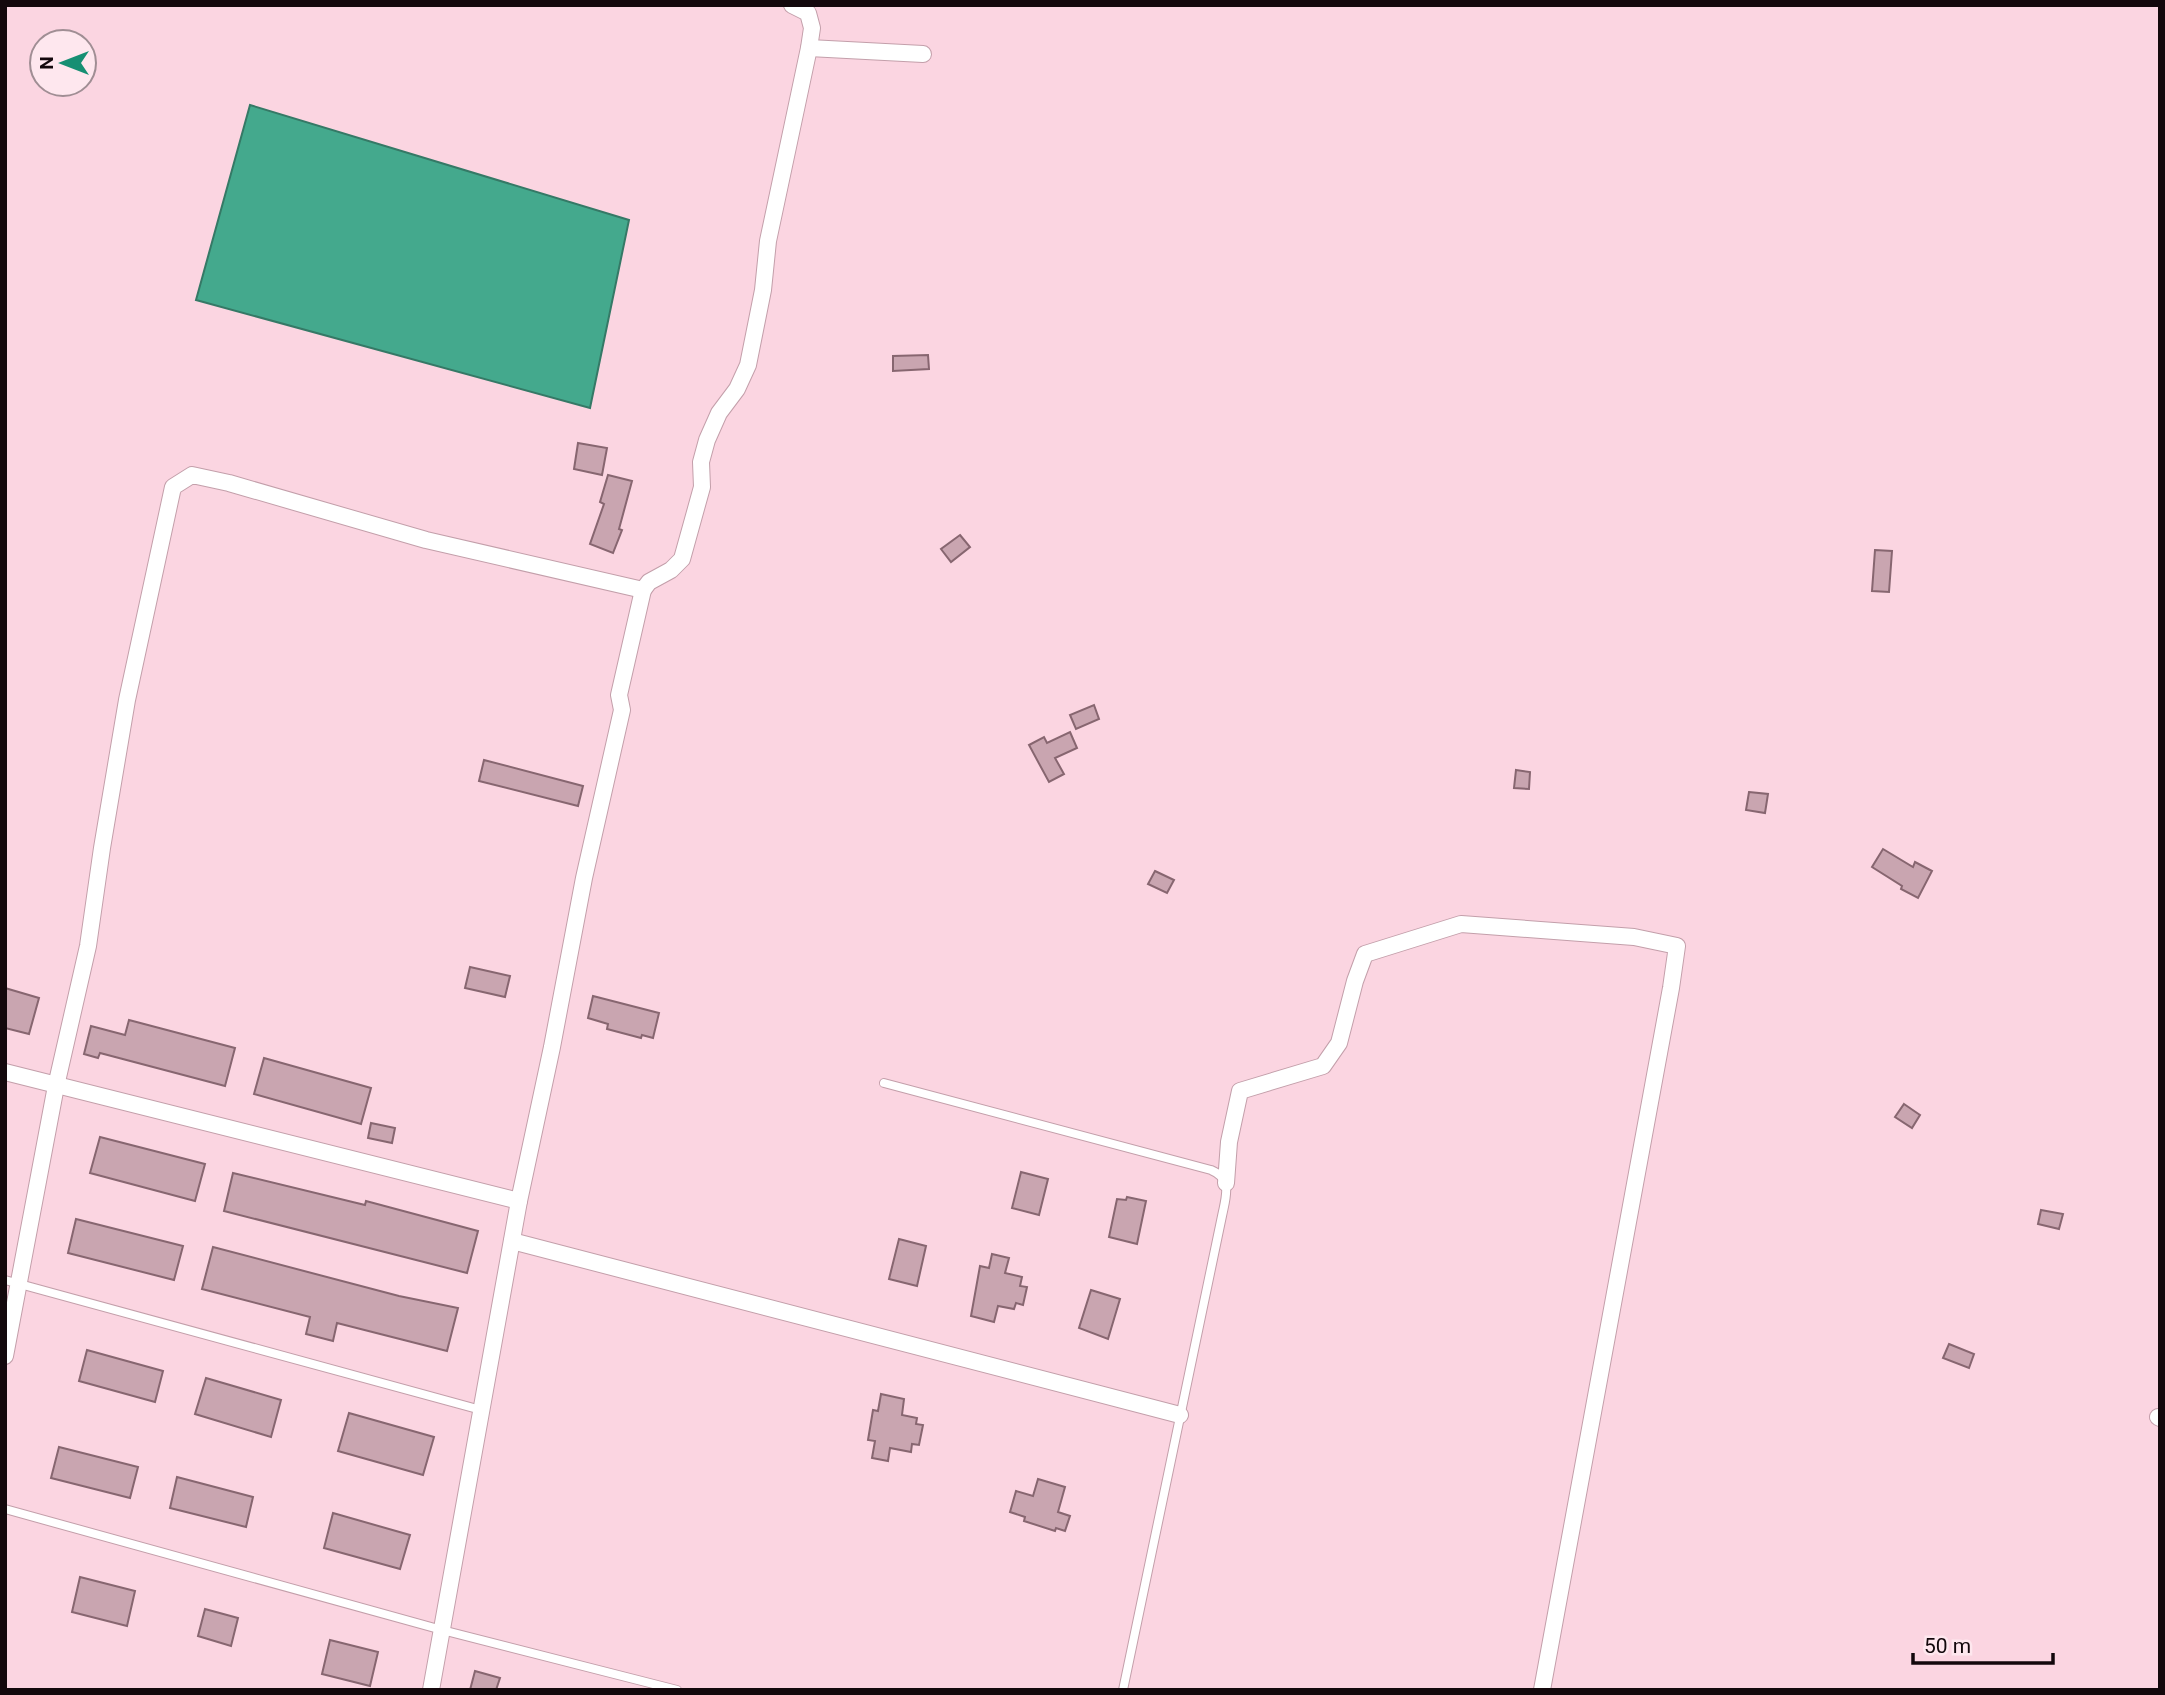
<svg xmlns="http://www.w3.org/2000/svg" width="2165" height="1695" font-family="Roboto,sans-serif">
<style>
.water{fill:#44a98d;stroke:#357966;stroke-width:2}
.building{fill:#c9a5b0;stroke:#876670;stroke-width:2}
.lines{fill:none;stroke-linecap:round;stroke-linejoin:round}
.lane-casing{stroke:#c39faa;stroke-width:10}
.street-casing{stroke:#c39faa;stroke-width:18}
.lane{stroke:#fff;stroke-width:8}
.street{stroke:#fff;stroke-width:16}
</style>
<rect width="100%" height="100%" fill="#fbd5e1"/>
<polygon class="water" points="250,105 629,220 590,408 196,300"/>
<g class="building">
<polygon points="928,355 929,369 893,371 893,356"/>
<polygon points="578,443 607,448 602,475 574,469"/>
<polygon points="608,475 632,481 619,529 622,530 613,553 590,544 604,504 600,502"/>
<polygon points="960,535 970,547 951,562 941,549"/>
<polygon points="1875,550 1892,551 1889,592 1872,591"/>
<polygon points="1094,705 1099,719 1076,729 1070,715"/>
<polygon points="1070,732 1077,748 1055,758 1064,774 1049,782 1029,745 1044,737 1047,743"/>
<polygon points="484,760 583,786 578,806 479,781"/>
<polygon points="1516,770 1530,772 1529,789 1514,788"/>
<polygon points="1749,792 1768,794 1765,813 1746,810"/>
<polygon points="1883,849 1913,867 1915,862 1932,871 1918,898 1901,889 1902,886 1872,867"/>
<polygon points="1155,871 1174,880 1167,893 1148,884"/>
<polygon points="470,967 510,976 505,997 465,988"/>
<polygon points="5,988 39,998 29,1034 5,1028"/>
<polygon points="593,996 659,1013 653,1038 642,1035 641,1038 607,1029 608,1024 588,1018"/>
<polygon points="129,1020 235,1048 225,1086 100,1053 98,1058 84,1054 91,1026 125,1035"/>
<polygon points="264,1058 371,1088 361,1124 254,1094"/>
<polygon points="1904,1104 1920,1115 1912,1128 1895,1117"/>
<polygon points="371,1123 395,1128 392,1143 368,1138"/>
<polygon points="100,1137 205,1164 195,1201 90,1173"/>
<polygon points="1021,1172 1048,1179 1039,1215 1012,1208"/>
<polygon points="233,1173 365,1205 366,1201 478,1231 467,1273 224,1211"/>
<polygon points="1127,1197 1146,1201 1137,1244 1109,1237 1117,1199 1126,1200"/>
<polygon points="2041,1210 2063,1214 2059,1229 2038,1224"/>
<polygon points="76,1219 183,1246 174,1280 68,1253"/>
<polygon points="899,1239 926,1246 917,1286 889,1279"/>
<polygon points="213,1247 399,1296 458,1308 447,1351 337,1323 333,1341 306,1334 310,1317 202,1289"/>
<polygon points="992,1254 1009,1258 1005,1273 1022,1277 1020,1286 1027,1287 1023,1305 1016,1303 1014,1309 998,1306 994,1322 971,1316 980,1266 989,1268"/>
<polygon points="1091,1290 1120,1299 1108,1339 1079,1328"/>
<polygon points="1949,1344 1974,1354 1969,1368 1943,1358"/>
<polygon points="87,1350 163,1371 155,1402 79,1381"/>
<polygon points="206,1378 281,1400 271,1437 195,1414"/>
<polygon points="881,1394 904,1399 902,1415 917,1418 916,1424 923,1425 919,1445 912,1444 911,1452 890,1448 888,1461 872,1458 875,1441 868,1440 873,1410 878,1411"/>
<polygon points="349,1413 434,1437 423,1475 338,1451"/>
<polygon points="59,1447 138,1467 130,1498 51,1478"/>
<polygon points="177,1477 253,1497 246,1527 170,1508"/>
<polygon points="1038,1479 1065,1487 1058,1512 1070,1516 1065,1531 1056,1528 1055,1531 1024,1521 1025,1517 1010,1512 1016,1491 1033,1496"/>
<polygon points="333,1513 410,1535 400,1569 324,1548"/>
<polygon points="80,1577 135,1591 127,1626 72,1612"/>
<polygon points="205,1609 238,1618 231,1646 198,1636"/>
<polygon points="330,1640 378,1652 370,1686 322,1674"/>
<polygon points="475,1671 500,1678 496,1690 470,1690"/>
</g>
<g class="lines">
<g class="lane-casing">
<g id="lane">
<path d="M 884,1083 L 1211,1170 C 1233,1179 1226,1196 1222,1216 L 1123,1690"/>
<polyline points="5,1280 481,1410"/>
<polyline points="5,1509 442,1630 677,1690"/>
</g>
</g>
<g class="street-casing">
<g id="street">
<polyline points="809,48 923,54"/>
<polyline points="643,590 649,582 671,570 682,559 702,487 701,462 707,440 719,413 737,389 748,365 763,290 768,241 809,48 812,28 808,13 792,5"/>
<polyline points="5,1072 519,1201"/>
<polyline points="1226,1183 1229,1142 1240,1091 1323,1066 1339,1043 1355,981 1365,954 1461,924 1634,937 1677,946 1671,988 1542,1690"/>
<polyline points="512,1241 1180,1415"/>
<polyline points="5,1356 56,1086 88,946 102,848 127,700 173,487 192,475 229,483 426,540 643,590 619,695 622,710 584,878 552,1047 519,1201 431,1690"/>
<polyline points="2158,1417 2160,1418"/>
</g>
</g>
<use href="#lane" class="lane"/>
<use href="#street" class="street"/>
</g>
<rect width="2165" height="1695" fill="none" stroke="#13080c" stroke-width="14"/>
<g transform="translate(63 63) rotate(270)"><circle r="33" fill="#fee7ee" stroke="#a08e94" stroke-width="2"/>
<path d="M0-5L12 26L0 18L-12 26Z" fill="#168f73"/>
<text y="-10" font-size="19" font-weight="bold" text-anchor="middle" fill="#13080c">N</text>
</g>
<path d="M1913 1653v10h140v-10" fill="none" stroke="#13080c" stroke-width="3.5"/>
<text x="1924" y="1653" font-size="21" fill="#13080c" stroke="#fee7ee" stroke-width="5" paint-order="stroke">50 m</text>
</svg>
